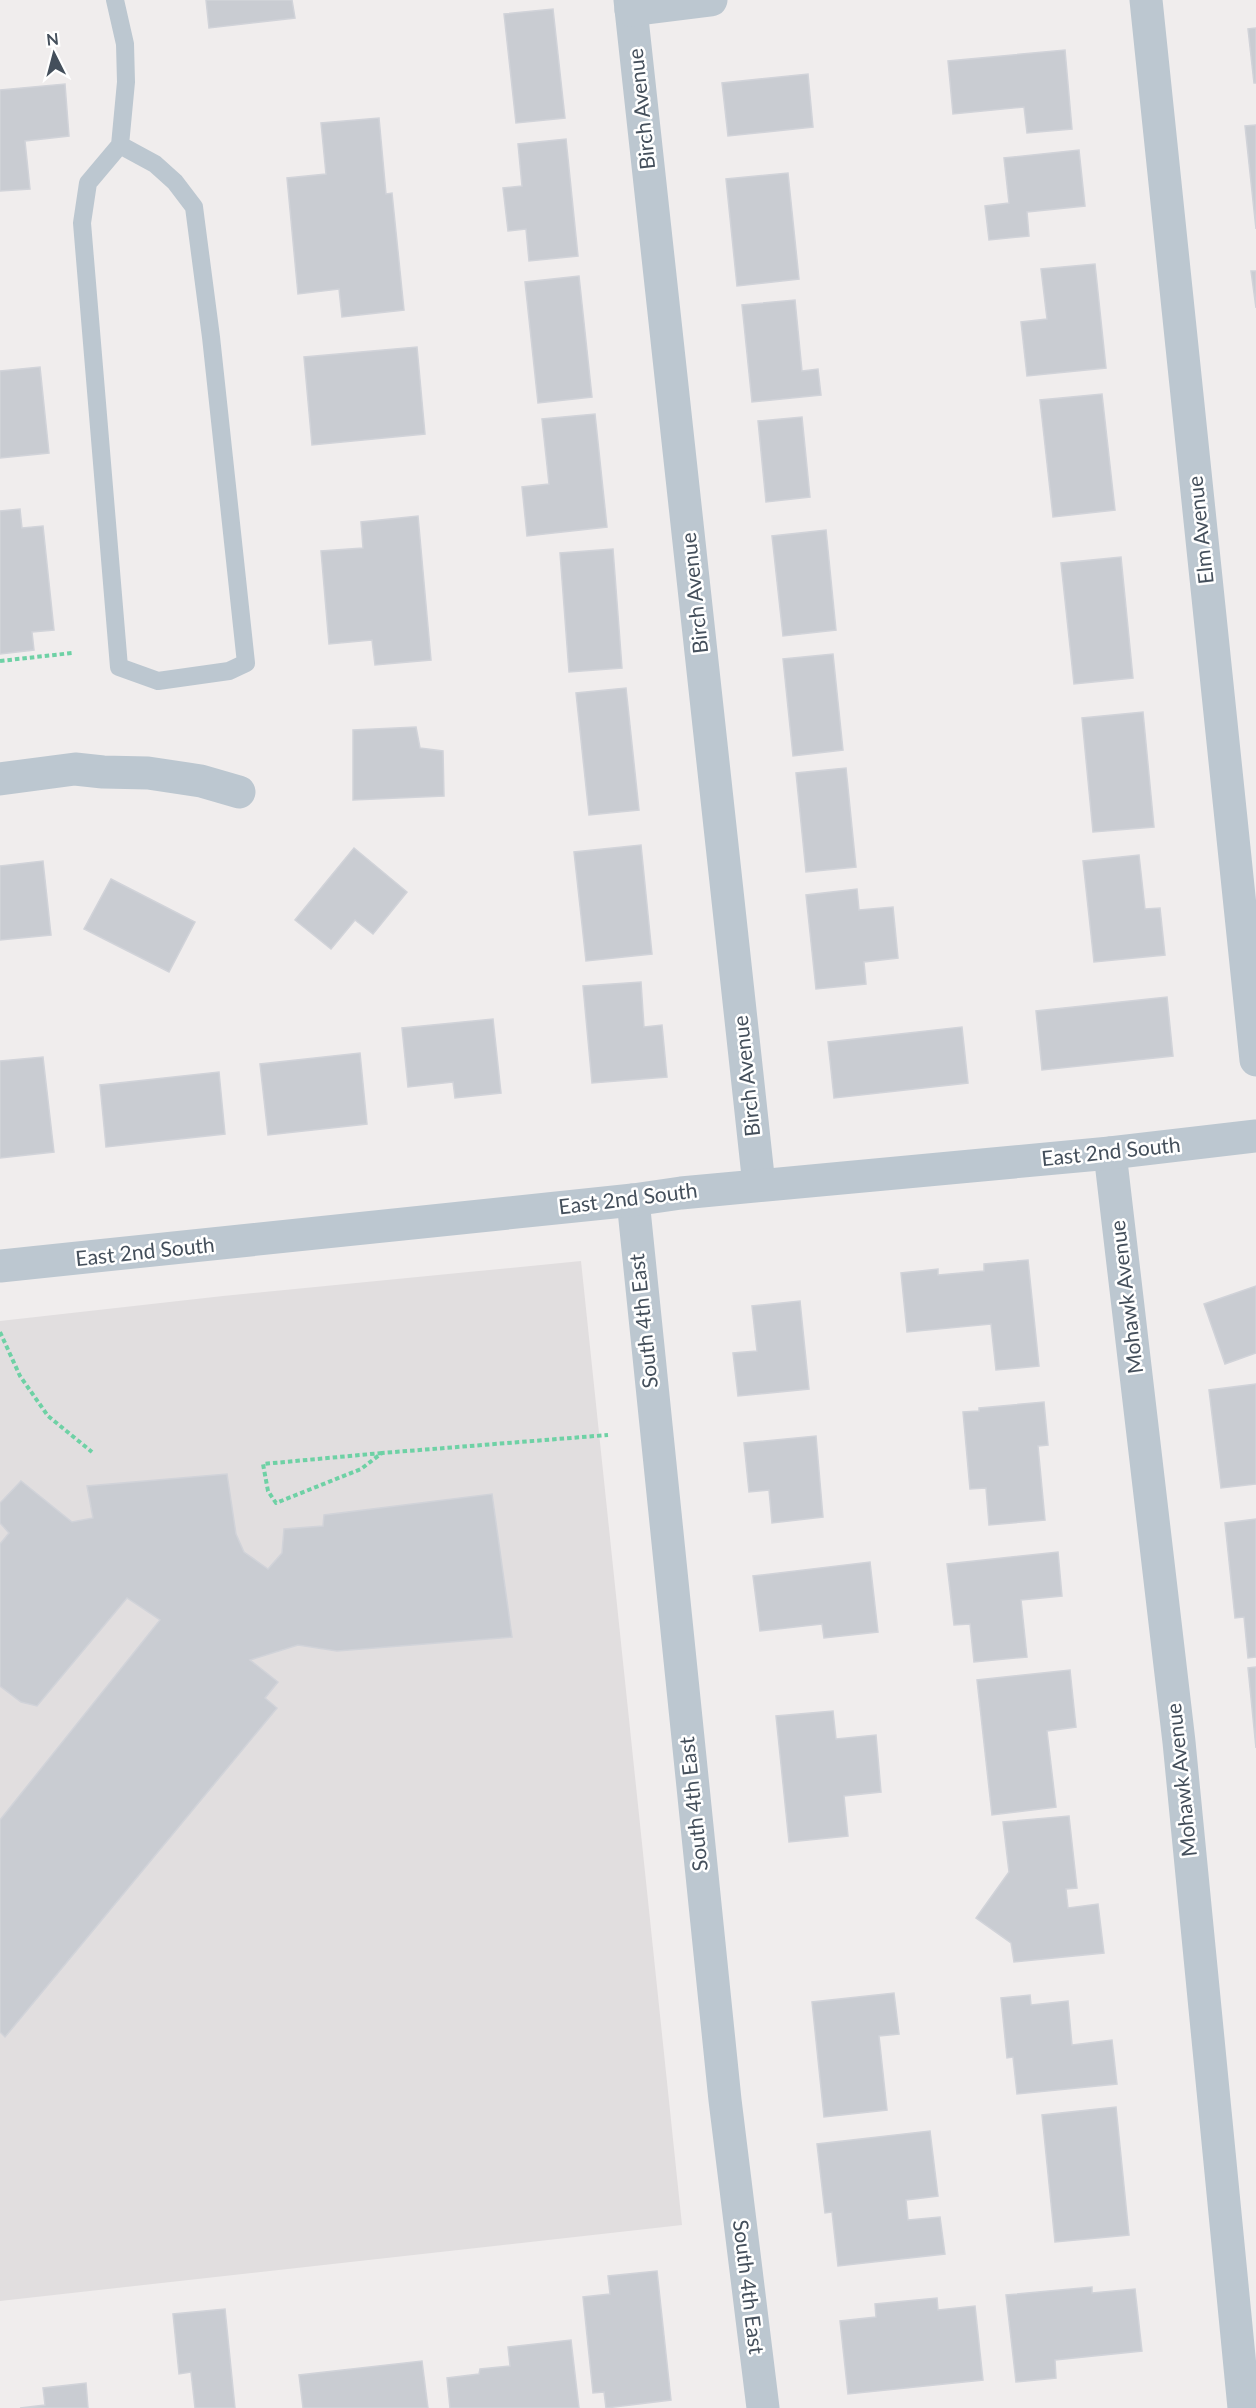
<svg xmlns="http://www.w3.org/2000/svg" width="1256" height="2408" font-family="Lato,sans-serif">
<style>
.education{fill:#e1dedf}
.building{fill:#c9ccd2;stroke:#d1d3d9;stroke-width:1.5}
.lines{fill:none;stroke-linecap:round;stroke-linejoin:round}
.path{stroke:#6ed1a5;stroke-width:4;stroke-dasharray:4.5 3;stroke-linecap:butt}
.lane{stroke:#bcc7d0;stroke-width:18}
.street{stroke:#bcc7d0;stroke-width:33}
.labels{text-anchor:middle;stroke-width:5;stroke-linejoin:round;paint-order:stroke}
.street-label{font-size:21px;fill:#444f5b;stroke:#fff}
</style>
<rect width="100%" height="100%" fill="#f0eded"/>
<polygon class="education" points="581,1261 682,2225 0,2301 0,1321 223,1296"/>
<g class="building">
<polygon points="206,0 292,0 295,18 209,28"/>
<polygon points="553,9 565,118 516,123 504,14"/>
<polygon points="1256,28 1256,83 1254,83 1248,29"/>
<polygon points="1065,50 1072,129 1027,133 1024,107 953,114 948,61"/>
<polygon points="808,74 813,127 728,136 722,83"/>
<polygon points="65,84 69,136 25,141 30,189 0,191 0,90"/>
<polygon points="379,118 386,194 392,193 404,310 342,317 339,289 298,294 287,178 326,174 321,123"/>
<polygon points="1256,125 1256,229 1245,126"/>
<polygon points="566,139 578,256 529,261 526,229 508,231 503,188 522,186 518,144"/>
<polygon points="1079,150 1085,206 1027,212 1029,236 989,240 985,206 1009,203 1004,158"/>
<polygon points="788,173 799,279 737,286 726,179"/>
<polygon points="1095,264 1106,368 1027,376 1021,322 1047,319 1041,269"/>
<polygon points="1251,271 1256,271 1256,308"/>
<polygon points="579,276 592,397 538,403 525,282"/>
<polygon points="795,300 802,371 818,369 821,395 752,402 742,305"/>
<polygon points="417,347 425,434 312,445 304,357"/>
<polygon points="40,367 49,453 0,458 0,371"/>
<polygon points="1102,394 1115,510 1053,517 1040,400"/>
<polygon points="595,414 607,527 527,536 522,487 549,484 542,419"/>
<polygon points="802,417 810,497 766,502 758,421"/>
<polygon points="20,509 22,528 43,526 54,630 32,632 34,650 0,654 0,511"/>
<polygon points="418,516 431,660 375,665 372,640 329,644 321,551 363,548 361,522"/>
<polygon points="826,530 836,630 783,636 772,536"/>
<polygon points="613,549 622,668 569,672 560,553"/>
<polygon points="1121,557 1133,678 1074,684 1061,563"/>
<polygon points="833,654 843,750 793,756 783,659"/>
<polygon points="626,688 639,810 589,815 576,693"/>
<polygon points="1143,712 1154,827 1093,832 1082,718"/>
<polygon points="416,727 420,748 443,751 444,796 353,800 353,730"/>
<polygon points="846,768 856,867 806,872 796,773"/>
<polygon points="641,845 652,954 586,961 574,852"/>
<polygon points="354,848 407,892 373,934 355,920 331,949 295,920"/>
<polygon points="1139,855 1145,909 1160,908 1165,955 1094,962 1083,861"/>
<polygon points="43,861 51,935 0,940 0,866"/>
<polygon points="111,879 195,922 169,972 84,929"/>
<polygon points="857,889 859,910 893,907 898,958 864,962 866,984 816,989 806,895"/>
<polygon points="641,982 644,1027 662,1025 667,1077 592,1083 583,986"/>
<polygon points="1167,997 1173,1056 1042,1070 1036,1011"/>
<polygon points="493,1019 501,1093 455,1098 453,1082 408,1087 402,1028"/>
<polygon points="962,1027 968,1083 834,1098 828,1042"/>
<polygon points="360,1053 367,1124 268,1135 260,1064"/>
<polygon points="43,1057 54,1152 0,1158 0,1061"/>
<polygon points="219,1072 225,1134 106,1147 100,1085"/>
<polygon points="1028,1260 1039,1366 996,1370 991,1324 907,1332 901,1273 938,1269 938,1275 984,1271 984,1264"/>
<polygon points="1256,1286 1256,1353 1225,1364 1204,1304"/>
<polygon points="800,1301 809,1389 738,1396 733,1353 757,1351 752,1306"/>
<polygon points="1256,1384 1256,1484 1221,1488 1209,1390"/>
<polygon points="1044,1402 1048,1445 1038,1446 1045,1520 989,1525 986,1488 970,1489 963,1412 979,1411 979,1408"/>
<polygon points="816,1436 823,1517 772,1523 769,1490 749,1492 744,1443"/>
<polygon points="227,1474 236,1534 244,1552 268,1569 282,1553 284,1529 323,1526 324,1515 492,1494 512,1637 337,1651 298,1645 250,1660 278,1682 265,1698 277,1708 5,2037 0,2032 0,1820 160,1620 127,1598 37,1706 21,1702 0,1686 0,1544 9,1533 0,1523 0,1503 21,1481 72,1522 93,1518 87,1486"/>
<polygon points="1256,1519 1256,1657 1248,1658 1244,1617 1235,1618 1225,1523"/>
<polygon points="1058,1552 1062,1596 1021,1600 1027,1657 974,1662 970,1624 954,1625 947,1564"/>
<polygon points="870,1562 878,1632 824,1638 822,1624 760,1631 753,1576"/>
<polygon points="1256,1667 1256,1748 1248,1668"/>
<polygon points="1070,1670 1076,1727 1047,1731 1056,1807 992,1815 977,1680"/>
<polygon points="833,1711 836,1739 876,1735 881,1792 844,1796 848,1836 789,1842 776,1716"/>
<polygon points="1069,1816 1077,1888 1066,1889 1068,1908 1098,1904 1104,1953 1014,1962 1011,1943 976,1918 1009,1872 1003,1822"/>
<polygon points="894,1993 899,2034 879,2036 887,2110 824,2117 812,2002"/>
<polygon points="1030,1995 1031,2005 1068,2001 1072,2045 1112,2040 1117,2084 1017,2094 1013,2057 1007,2058 1001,1998"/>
<polygon points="1116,2107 1129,2235 1055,2242 1042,2115"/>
<polygon points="930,2131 938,2196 906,2200 908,2220 940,2217 945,2254 838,2266 832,2212 825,2213 817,2144"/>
<polygon points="657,2271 671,2400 606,2408 604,2392 593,2393 583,2297 610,2294 608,2276"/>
<polygon points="1092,2287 1092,2293 1135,2289 1142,2351 1055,2360 1056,2378 1016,2382 1006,2295"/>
<polygon points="937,2298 938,2310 975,2306 983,2380 848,2394 840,2321 876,2317 875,2304"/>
<polygon points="225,2309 235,2408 195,2408 191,2372 179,2374 173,2314"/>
<polygon points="571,2340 579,2408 450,2408 447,2378 479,2374 480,2369 510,2366 508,2347"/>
<polygon points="422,2361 428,2408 303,2408 299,2375"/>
<polygon points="86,2383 88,2408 20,2408 45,2405 43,2388"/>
</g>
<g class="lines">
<g class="path">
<polyline points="0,661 72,653"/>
<polyline points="0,1332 20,1376 48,1416 92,1452"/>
<polyline points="382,1453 263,1464 268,1491 276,1503 361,1469 382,1453 608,1435"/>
</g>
<polyline class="lane" points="115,0 125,44 126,82 120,145 88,183 82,223 119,667 158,681 229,671 246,663 211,337 194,207 175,182 155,164 120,145"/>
<g class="street">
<polyline points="630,0 759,1185"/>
<polyline points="1146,0 1256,1060"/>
<polyline points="631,10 711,0"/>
<polyline points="0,779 75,769 103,772 148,773 201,781 239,792"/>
<polyline points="1110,1153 1179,1742 1244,2408"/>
<polyline points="633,1200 725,2100 763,2408"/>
<polyline points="0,1266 633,1200 681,1193 1110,1153 1256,1136"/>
</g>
</g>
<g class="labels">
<g class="street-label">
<text transform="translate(642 109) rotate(-96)" y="7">Birch Avenue</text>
<text transform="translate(1201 530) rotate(-96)" y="7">Elm Avenue</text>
<text transform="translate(695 593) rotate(-96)" y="7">Birch Avenue</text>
<text transform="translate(747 1076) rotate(-96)" y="7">Birch Avenue</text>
<text transform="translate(1111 1152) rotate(-6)" y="7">East 2nd South</text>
<text transform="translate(628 1199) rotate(-7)" y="7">East 2nd South</text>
<text transform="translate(145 1252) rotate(-6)" y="7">East 2nd South</text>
<text transform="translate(1127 1297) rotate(-97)" y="7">Mohawk Avenue</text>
<text transform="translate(644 1321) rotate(-96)" y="7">South 4th East</text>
<text transform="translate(1182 1780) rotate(-96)" y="7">Mohawk Avenue</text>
<text transform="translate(694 1804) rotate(-96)" y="7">South 4th East</text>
<text transform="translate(748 2287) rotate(83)" y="7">South 4th East</text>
</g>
</g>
<g transform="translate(54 54) rotate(354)" stroke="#ffffff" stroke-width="4.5" paint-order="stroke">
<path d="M0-4.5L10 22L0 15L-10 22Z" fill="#444f5b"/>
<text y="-9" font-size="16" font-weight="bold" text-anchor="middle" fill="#444f5b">N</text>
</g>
</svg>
